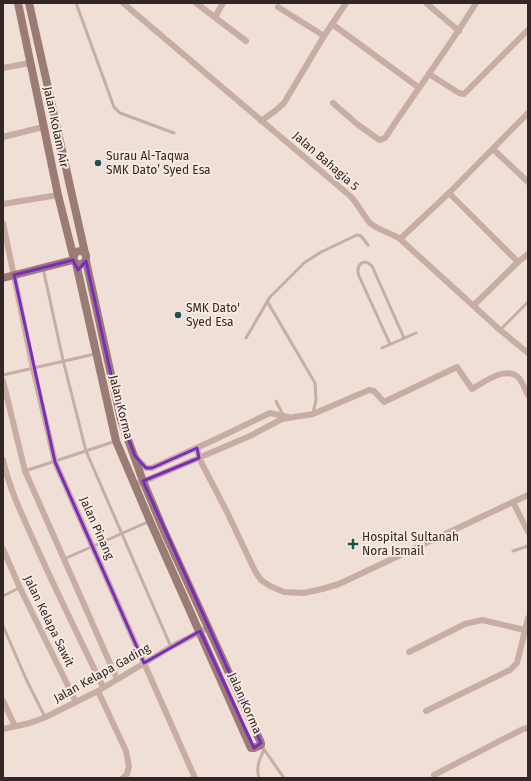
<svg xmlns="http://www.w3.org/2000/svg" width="531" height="781" font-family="'Fira Sans',sans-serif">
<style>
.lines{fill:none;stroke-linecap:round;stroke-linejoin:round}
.lane{stroke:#c7ada3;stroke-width:3}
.street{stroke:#c7ada3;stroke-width:6}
.secondary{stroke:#9a7c75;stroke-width:8}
.marked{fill:none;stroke:#7b2cbf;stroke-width:3;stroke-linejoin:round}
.poi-dot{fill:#1c524c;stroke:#f8eae2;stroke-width:1.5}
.labels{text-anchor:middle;stroke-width:4;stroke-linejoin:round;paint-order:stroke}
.street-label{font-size:12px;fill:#322725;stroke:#f8eae2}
.poi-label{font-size:12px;fill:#322725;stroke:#f8eae2;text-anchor:start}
</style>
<rect width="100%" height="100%" fill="#f0dfd6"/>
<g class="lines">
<g class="lane">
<polyline points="76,3 114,107 120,113 174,133"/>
<polyline points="43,268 63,360 86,451 171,647"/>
<polyline points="267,301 315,383 316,400 313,413"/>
<polyline points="500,330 528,302"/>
<polyline points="246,338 270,297 304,263 321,252 357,235 361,236 368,245"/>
<path d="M 390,344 L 359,276 C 355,265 364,257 372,266 L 404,338"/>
<polyline points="382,348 416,333"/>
<polyline points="3,375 95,354"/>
<polyline points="276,401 283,415"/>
<polyline points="25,471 116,441"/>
<polyline points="513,551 528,546"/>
<polyline points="64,559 150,521"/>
<polyline points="3,596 19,588"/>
<polyline points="3,626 27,681 45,717"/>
<polyline points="261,745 284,778"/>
<path d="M 259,778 C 256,767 259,760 264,750"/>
</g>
<g class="street">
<path d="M 123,3 L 349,195 C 358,203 362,214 370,223 C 379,231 390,232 400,239 L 500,330 L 528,353"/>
<polyline points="196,3 246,41"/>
<polyline points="426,3 459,31"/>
<polyline points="278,7 324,36"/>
<polyline points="215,17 223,3"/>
<polyline points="332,24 418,87"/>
<polyline points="3,68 30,63"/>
<polyline points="429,74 459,93 464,94 528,30"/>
<path d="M 333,103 L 357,124 L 378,139 L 380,140 L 385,138 C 415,92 448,49 476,3"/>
<polyline points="261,121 275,111 284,103 324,36 346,3"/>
<polyline points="3,137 43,127"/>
<polyline points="493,149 528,182"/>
<polyline points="449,193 518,262"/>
<polyline points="3,204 58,195"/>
<polyline points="3,223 33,368 55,462 195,778"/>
<polyline points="400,239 449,193 528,113"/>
<polyline points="474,305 518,262 528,254"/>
<polyline points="3,381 25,471 117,679"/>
<polyline points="197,448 199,458 227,512 255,571 261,580 270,586 284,592 304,593 322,589 339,584 528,495"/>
<polyline points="135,456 146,468 152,468 216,439 270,413 288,417"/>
<path d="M 3,460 C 10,491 24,519 37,548 C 58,595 81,641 103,687"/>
<path d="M 135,485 L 250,436 L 282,419 L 313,414 L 369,390 L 374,391 L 384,402 L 457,367 L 472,389 C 484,382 506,365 519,378 C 523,383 525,390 528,395"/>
<polyline points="513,502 528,532"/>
<polyline points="3,549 20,588 76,702"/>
<polyline points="409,652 465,624 482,620 525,630"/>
<polyline points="98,691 126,751 129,766 127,774 123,778"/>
<polyline points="3,701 15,726"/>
<polyline points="426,711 510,670 517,663 528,618"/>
<polyline points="3,729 30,723 46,717 98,691 171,647 209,627"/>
<polyline points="434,775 523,729 528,728"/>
</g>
<g class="secondary">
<polyline points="18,3 58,195 73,255"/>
<polyline points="29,3 85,253"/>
<path d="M 76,263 L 80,265 L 86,261 L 86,255 C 83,250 79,250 75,253 L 73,260 L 76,263 L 116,441 L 150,521 L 251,748 L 254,748 L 261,745 L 261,743 L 164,531 L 143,481 L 121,420 L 86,261"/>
<polyline points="3,278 73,260"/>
</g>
</g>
<path class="marked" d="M 73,260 L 78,270 L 86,261 L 121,420 L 135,456 L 146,468 L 152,468 L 197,448 L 199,458 L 143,481 L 261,743 L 254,748 L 200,631 L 144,663 L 55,462 L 14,275 Z"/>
<g class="poi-dot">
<circle cx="98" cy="163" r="4"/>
<circle cx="178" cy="315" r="4"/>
<path d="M351 538h4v4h4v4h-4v4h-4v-4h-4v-4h4z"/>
</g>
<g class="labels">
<g class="street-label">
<text transform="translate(56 127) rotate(78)" y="4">Jalan Kolam Air</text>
<text transform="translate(326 161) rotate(41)" y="4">Jalan Bahagia 5</text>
<text transform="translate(121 407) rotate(76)" y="4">Jalan Korma</text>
<text transform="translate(97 528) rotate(66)" y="4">Jalan Pinang</text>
<text transform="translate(49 621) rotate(64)" y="4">Jalan Kelapa Sawit</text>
<text transform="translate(102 673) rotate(-29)" y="4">Jalan Kelapa Gading</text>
<text transform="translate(245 703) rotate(66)" y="4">Jalan Korma</text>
</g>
<g class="poi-label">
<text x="106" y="160">Surau Al-Taqwa<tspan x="106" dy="14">SMK Dato’ Syed Esa</tspan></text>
<text x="186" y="312">SMK Dato'<tspan x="186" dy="14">Syed Esa</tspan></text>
<text x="362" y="541">Hospital Sultanah<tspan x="362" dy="14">Nora Ismail</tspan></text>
</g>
</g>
<rect width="531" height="781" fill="none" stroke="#322725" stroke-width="8"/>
</svg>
